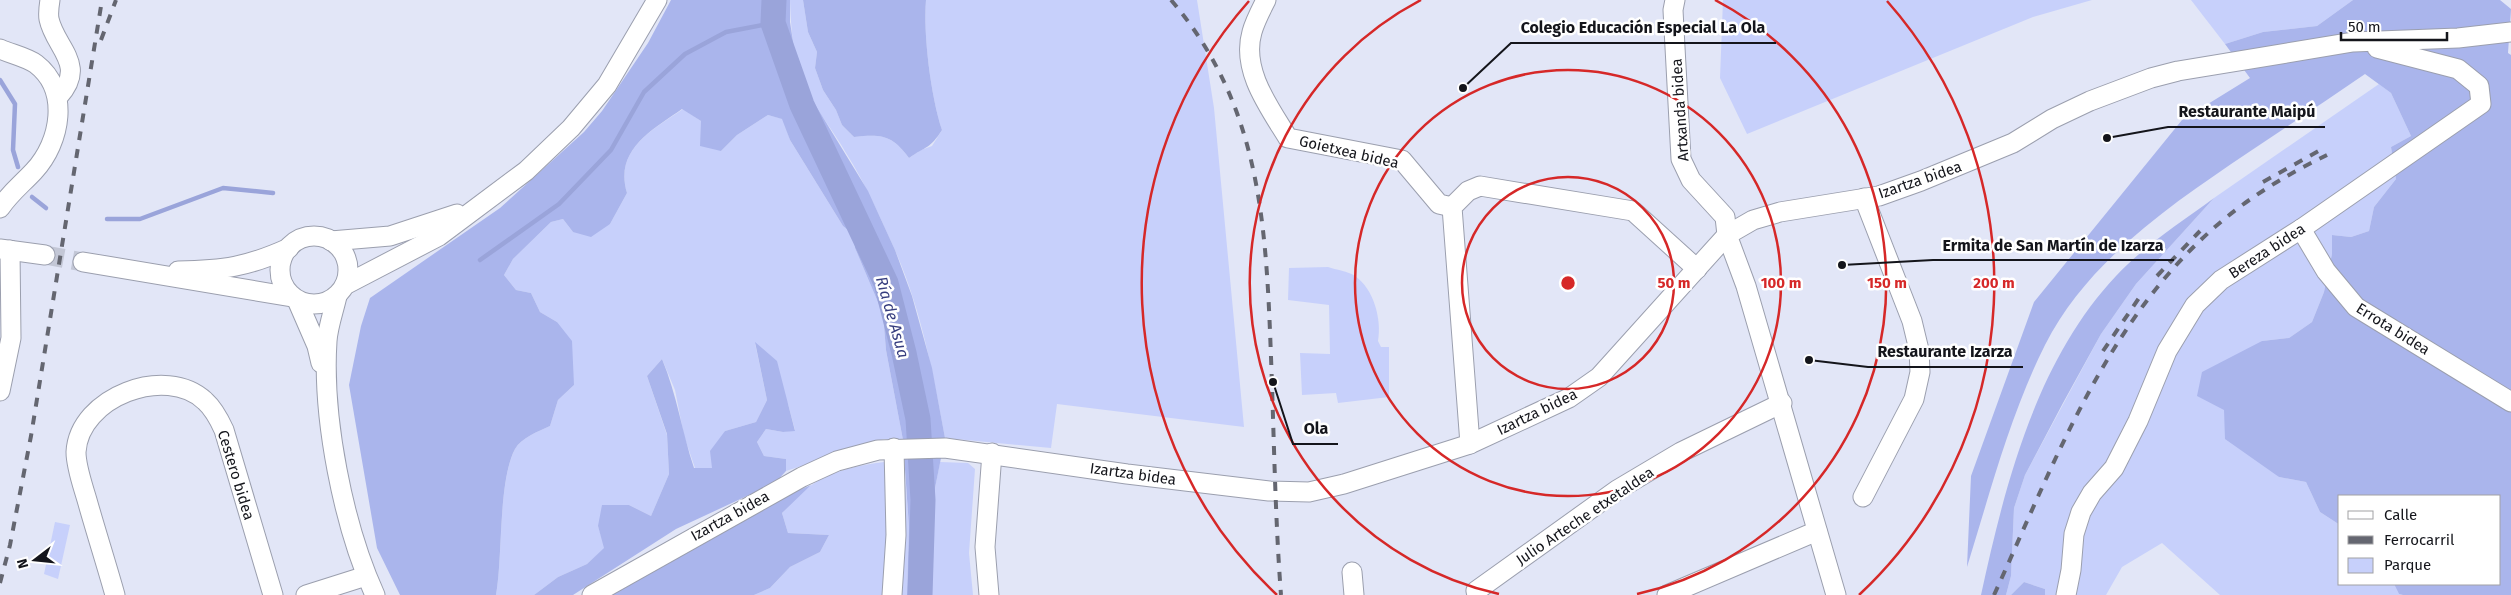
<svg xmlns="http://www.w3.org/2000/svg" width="2511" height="595" font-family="'Fira Sans',sans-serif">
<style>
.green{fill:#c7d0fb}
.forest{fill:#aab5ec}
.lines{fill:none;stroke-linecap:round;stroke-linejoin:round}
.stream{stroke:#9aa4da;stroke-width:4.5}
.river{stroke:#9aa4da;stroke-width:25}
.minor-tunnel{stroke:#c3c7d6;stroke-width:19;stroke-dasharray:19 9;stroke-linecap:butt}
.minor-casing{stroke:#9b9fae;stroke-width:21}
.minor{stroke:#fff;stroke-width:19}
.rail{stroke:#646670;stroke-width:4;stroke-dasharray:9 9;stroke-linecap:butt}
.ring{fill:none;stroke:#d62828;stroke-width:2.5}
.labels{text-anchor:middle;stroke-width:5;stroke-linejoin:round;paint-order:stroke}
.street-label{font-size:15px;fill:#14151b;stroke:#fff}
.water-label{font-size:16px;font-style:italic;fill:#363d7e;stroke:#fff}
.centre{fill:#d62828;stroke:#fff;stroke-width:2.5}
.ring-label{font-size:15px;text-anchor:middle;font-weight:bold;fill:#d62828;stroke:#fff;stroke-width:5;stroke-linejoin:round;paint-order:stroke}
.leader{fill:none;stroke:#14151b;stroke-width:2}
.callout-dot{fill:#14151b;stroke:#fff;stroke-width:2}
.callout-label{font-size:16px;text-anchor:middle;font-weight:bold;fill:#14151b;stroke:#fff;stroke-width:5;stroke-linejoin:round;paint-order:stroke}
</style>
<rect width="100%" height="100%" fill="#e2e6f7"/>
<g class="green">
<path d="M 790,0 L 803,0 L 808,32 L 817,52 L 815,68 L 823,90 L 836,110 L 842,125 L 854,137 C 882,134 892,135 909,158 L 921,150 L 932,146 L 942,130 C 931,97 923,34 926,0 L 1197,0 L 1214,108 L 1244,427 L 1057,404 L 1051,448 L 945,438 C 933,373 921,308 894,248 C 879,215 865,183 846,153 C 834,132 817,111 806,89 C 793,62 791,29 790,0 Z"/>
<polygon points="1723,0 2092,0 2033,17 1747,134 1720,78"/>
<polygon points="2191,0 2353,0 2317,26 2263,32 2225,44"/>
<polygon points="2379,84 2391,93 2411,136 2391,147 2396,179 2374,207 2369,231 2351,237 2332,235 2332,254 2324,292 2312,322 2289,338 2262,341 2224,410 2279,477 2306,482 2320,512 2340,525 2340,584 2394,584 2399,594 2403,595 2220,595 2162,543 2122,567 2106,595 2045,595 2045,589 2024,582 2011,595 2006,595 2011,576 2014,508 2025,475 2101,334 2136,284 2214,198"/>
<path d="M 683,109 L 701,121 L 721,151 L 737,135 L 768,115 L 783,119 L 790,140 L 843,226 L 853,234 L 855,248 L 883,314 L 886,350 L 903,440 L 884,439 L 786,471 L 786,459 L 764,456 L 757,442 L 766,429 L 783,432 L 795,430 L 788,404 L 755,343 L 767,400 L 756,422 L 725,431 L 712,468 L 695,468 L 684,436 L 675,390 L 662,359 L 647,376 L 667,435 L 669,474 L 651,516 L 629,505 L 598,526 L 605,548 L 587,564 L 558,577 L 534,595 L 496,595 C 503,556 498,482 515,449 C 521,438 539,431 550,426 L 558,400 L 574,385 L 557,322 L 540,312 L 531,293 L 516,290 L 504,275 L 513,259 L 551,222 L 563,219 L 573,232 L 610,224 L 627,193 C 614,150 652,130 683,109 Z"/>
<path d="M 1328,267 C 1336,270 1348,271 1355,276 C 1374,289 1382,320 1378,341 L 1381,347 L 1389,347 L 1389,397 L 1338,403 L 1336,393 L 1302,395 L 1300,353 L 1330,354 L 1329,305 L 1288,300 L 1289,268 Z"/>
<path d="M 884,462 L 904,462 L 909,527 L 907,595 L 754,595 L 770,588 L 790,567 L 820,552 L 829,535 L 788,533 L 782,513 C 791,504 800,493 810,486 C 831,471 859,465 884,462 Z"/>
<polygon points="940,462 968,463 975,469 969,553 973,595 932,595 935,488"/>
<polygon points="55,522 70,525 58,579 44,574"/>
</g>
<g class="forest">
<path d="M 671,0 L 790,0 L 790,22 L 794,48 L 805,88 L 868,191 L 895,250 L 912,296 L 932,368 L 945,438 L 935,488 L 932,595 L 907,595 L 909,527 L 903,440 L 886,350 L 883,314 L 855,248 L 853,234 L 843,226 L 790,140 L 782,119 L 768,115 L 737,135 L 721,151 L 700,146 L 701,121 L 682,109 C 652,130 614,150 627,193 L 610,224 L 591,237 L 573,232 L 563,219 L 551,222 L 513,259 L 504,275 L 516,290 L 531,293 L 540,312 L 557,322 L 572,341 L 574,385 L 558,400 L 550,426 C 539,431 521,438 515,449 C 498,481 503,556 496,595 L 400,595 L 377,548 L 349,385 L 361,326 L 370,298 L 500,208 L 584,132 L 602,111 L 648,43 Z"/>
<path d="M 803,0 L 926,0 C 923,34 931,97 942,130 C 930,149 926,146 909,158 C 892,135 882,134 854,137 L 842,125 L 836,110 L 823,90 L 815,68 L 817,52 L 808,32 Z"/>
<path d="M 2353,0 L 2500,0 L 2511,9 L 2508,53 L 2511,55 L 2511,595 L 2403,595 L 2399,594 L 2394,584 L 2500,584 L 2500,496 L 2340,496 L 2340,525 L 2320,512 L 2306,482 L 2279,477 L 2225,439 L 2224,410 L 2197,396 L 2202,372 L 2262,341 L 2289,338 L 2312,322 L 2324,292 L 2332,254 L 2332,235 L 2351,237 L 2369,231 L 2374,207 L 2396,179 L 2391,147 L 2411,136 L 2391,93 L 2365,74 C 2327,100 2288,126 2249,152 C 2172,204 2088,260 2045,345 C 2010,415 1990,493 1967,567 L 1971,476 L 2034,302 L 2182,120 L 2250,78 L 2225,44 L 2263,32 L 2317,26 Z"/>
<path d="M 2214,198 L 2136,284 L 2101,334 L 2063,403 L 2025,475 L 2014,508 L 2011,576 L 2006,595 L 1981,595 C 2005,485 2036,361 2116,276 C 2144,246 2180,223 2214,198 Z"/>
<path d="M 755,342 L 777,361 L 795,431 L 783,432 L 766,429 L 757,442 L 764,456 L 786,459 L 786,471 L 775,483 L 676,529 L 573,595 L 534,595 L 558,577 L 587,564 L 604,548 L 598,526 L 602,505 L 629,505 L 651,516 L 669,474 L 667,434 L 647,376 L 662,359 C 677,395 682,432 694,468 L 712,468 L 710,451 L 725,431 L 756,422 L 767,400 Z"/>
<polygon points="811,485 782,513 788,533 829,535 820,552 790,567 770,588 754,595 611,595 783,497"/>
<polygon points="2024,582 2045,589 2045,595 2011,595"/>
</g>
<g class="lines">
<g class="stream">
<polyline points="0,80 15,104 13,150 18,167"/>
<polyline points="32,197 46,208"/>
<polyline points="107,219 140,219 223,188 273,193"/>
<polyline points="480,260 559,204 611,150 644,92 685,54 726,32 773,23"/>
</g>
<polyline class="river" points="774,0 773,23 802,105 886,283 904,353 918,419 923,500 920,595"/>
<polyline class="minor-tunnel" points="45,255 83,262"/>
<g class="minor-casing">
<g id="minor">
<path d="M 50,0 C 49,6 48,13 49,19 C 55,48 88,65 58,97"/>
<path d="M 1266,0 C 1261,10 1255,21 1252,32 C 1241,70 1269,107 1288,138 L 1402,160 L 1439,204 L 1452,207"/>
<polyline points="1675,0 1673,10 1681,159 1691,180 1725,217 1727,235 1746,286 1836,595"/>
<path d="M 0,49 C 11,54 26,57 36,64 C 70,90 61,142 34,171 C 22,184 10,193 0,208"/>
<polyline points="2301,229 2326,271 2356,307 2511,402"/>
<circle cx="314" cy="270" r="34"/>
<polyline points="331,241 390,236 457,214"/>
<polyline points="0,249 45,255"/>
<polyline points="83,262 292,297"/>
<path d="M 178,271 C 224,270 247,267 289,248"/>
<polyline points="345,285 439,236 526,171 571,128 607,85 657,0"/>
<path d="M 337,296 C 334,310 328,326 327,341 C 322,417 343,525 375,595"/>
<polyline points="297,300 317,346 321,363"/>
<polyline points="0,391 11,338 10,250"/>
<polyline points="1470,444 1452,207 1468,191 1480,186 1633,211 1697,269"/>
<polyline points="1863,497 1914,399 1920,372 1919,350 1912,321 1864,198"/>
<polyline points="1352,572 1354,595"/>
<path d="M 115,595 C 106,563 96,532 87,500 C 83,486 76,467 76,452 C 79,397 166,364 205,401 C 214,409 219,419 224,430 L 273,595"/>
<polyline points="306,595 366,576"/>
<polyline points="592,595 802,477 837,461 878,450 945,448 1127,474 1269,491 1309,492 1344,484 1470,444 1569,398 1599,377 1727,235 1753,220 1780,212 1879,196 1921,181 2013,143 2052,119 2090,101 2151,78 2178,71 2353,42 2458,38 2511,32"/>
<polyline points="892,595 896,535 894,448"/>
<polyline points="989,595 985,547 992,453"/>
<polyline points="1477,595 1476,591 1617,490 1681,452 1782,403"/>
<polyline points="1667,595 1817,531"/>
<polyline points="2066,595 2071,570 2074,534 2081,512 2092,493 2114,468 2138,421 2167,351 2195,305 2221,280 2301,229 2481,104 2479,86 2458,69 2377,48"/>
</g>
</g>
<use href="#minor" class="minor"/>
<g class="rail">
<path d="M 1171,0 C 1261,105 1266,225 1271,357 C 1274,436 1275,516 1281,595"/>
<polyline points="101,40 116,0"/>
<polyline points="2263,182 2324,148"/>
<polyline points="2157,276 2200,231"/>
<polyline points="2103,351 2141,295"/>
<polyline points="0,583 10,545 31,436 102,0"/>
<path d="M 1994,595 C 2055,462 2107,317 2222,221 C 2254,194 2290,173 2327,155"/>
</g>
</g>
<g class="ring">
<circle cx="1568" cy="283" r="106"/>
<circle cx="1568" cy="283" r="213"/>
<path d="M1499 594A319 319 0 0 1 1421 0M1715 0A319 319 0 0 1 1637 594"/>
<path d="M1277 595A426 426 0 0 1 1249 1M1887 1A426 426 0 0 1 1859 595"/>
</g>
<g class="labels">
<g class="street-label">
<text transform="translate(1680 110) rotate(-94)" y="5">Artxanda bidea</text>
<text transform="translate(1349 152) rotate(13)" y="5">Goietxea bidea</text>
<text transform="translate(1920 180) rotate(-19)" y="5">Izartza bidea</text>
<text transform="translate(2267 251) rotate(-33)" y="5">Bereza bidea</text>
<text transform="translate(2393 329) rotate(32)" y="5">Errota bidea</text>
<text transform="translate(1537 412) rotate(-26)" y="5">Izartza bidea</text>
<text transform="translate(1133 474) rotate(8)" y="5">Izartza bidea</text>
<text transform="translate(236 475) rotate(73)" y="5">Cestero bidea</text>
<text transform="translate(730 516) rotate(-29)" y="5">Izartza bidea</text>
<text transform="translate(1585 516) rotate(-34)" y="5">Julio Arteche etxetaldea</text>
</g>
<g class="water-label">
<text transform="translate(893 317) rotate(74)" y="6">Ría de Asua</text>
</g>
</g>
<circle cx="1568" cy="283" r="8" class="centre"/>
<g class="ring-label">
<text x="1674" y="288">50 m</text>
<text x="1781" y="288">100 m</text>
<text x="1887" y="288">150 m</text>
<text x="1994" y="288">200 m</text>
</g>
<path class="leader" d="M1463 88L1511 43H1776M2107 138L2168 127H2325M1842 265L1933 260H2174M1809 360L1868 367H2023M1273 382L1293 444H1338"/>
<g class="callout-dot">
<circle cx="1463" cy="88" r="5"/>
<circle cx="2107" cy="138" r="5"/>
<circle cx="1842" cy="265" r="5"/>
<circle cx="1809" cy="360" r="5"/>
<circle cx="1273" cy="382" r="5"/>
</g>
<g class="callout-label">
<text x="1643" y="33">Colegio Educación Especial La Ola</text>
<text x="2247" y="117">Restaurante Maipú</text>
<text x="2053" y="251">Ermita de San Martín de Izarza</text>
<text x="1945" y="357">Restaurante Izarza</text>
<text x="1316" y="434">Ola</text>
</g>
<rect x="2338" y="495" width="162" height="90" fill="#ffffff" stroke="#a1a1a4"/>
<rect x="2348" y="511" width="25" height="8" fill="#ffffff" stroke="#a1a1a4"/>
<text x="2384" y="520" font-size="15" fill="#14151b">Calle</text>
<rect x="2348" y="536" width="25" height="8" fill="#646670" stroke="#a1a1a4"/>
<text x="2384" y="545" font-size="15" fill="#14151b">Ferrocarril</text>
<rect x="2348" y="558" width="25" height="15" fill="#c7d0fb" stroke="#a1a1a4"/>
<text x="2384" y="570" font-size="15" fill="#14151b">Parque</text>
<g transform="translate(35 560) rotate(254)" stroke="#ffffff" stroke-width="4" paint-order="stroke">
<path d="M0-4L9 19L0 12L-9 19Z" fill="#14151b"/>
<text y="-8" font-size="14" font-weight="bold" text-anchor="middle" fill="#14151b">N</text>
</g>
<path d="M2341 32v8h106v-8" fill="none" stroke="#14151b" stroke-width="2.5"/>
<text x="2348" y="32" font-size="15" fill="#14151b" stroke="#ffffff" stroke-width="4" paint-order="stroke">50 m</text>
</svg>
